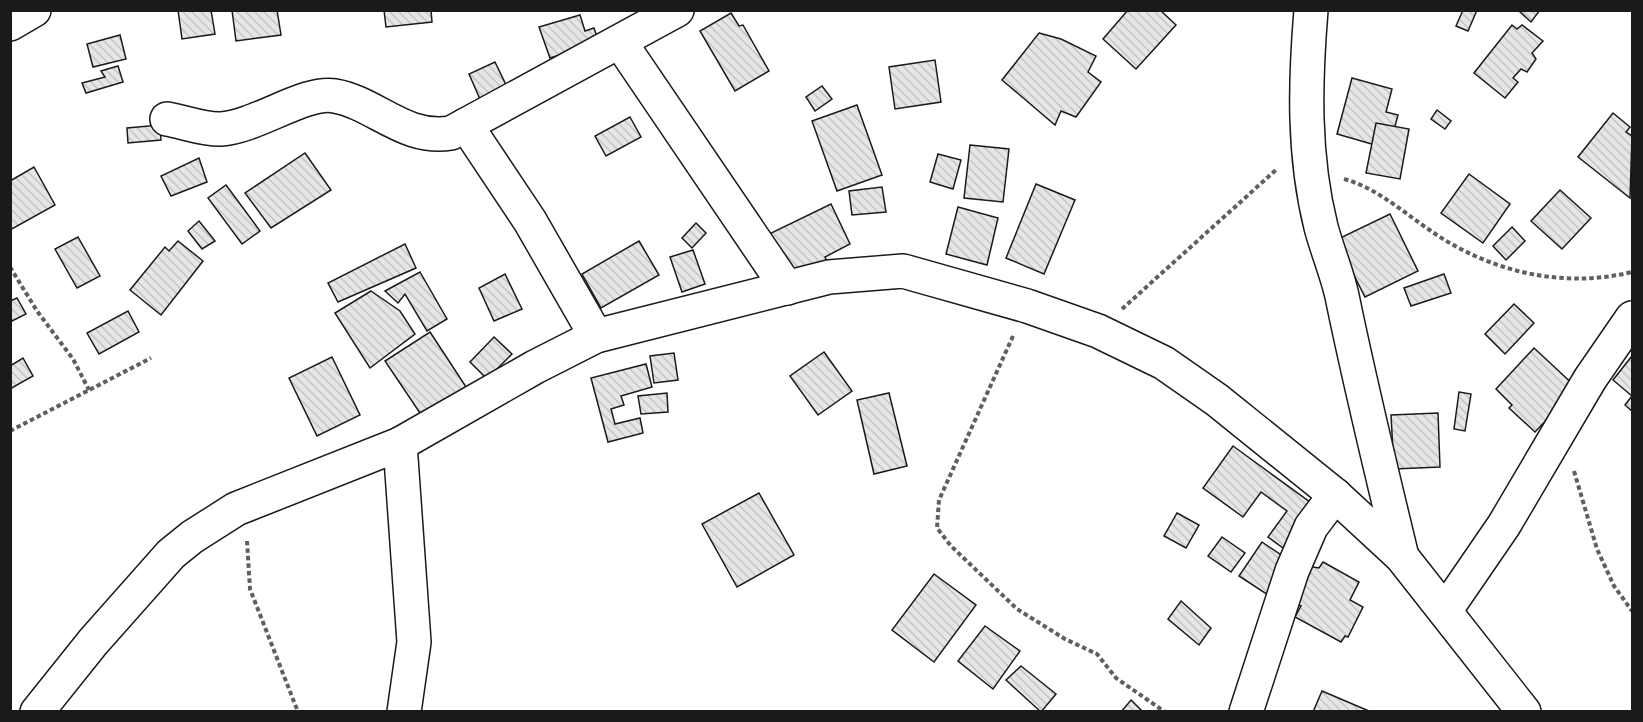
<svg xmlns="http://www.w3.org/2000/svg" width="1643" height="722" font-family="'Alegreya Sans',sans-serif">
<style>
.building{fill:url(#building-back-hatch);stroke:#1a1a1a;stroke-width:1.5}
.lines{fill:none;stroke-linecap:round;stroke-linejoin:round}
.minor-casing{stroke:#1a1a1a;stroke-width:36}
.path{stroke:#5f5f5f;stroke-width:4;stroke-dasharray:4.5 3;stroke-linecap:butt}
.minor{stroke:#fff;stroke-width:33}
</style>
<defs>
<pattern id="building-back-hatch" width="6" height="6" patternUnits="userSpaceOnUse" patternTransform="scale(1.5)"><rect width="6" height="6" fill="#e6e6e6"/><path d="M-1 5l2 2M0 0l6 6M5-1l2 2" fill="none" stroke="#c5c5c5"/></pattern>
</defs>
<rect width="100%" height="100%" fill="#fff"/>
<g class="building">
<polygon points="178,10 211,10 215,34 182,39"/>
<polygon points="232,10 277,10 281,35 236,41"/>
<polygon points="384,10 431,10 432,22 386,27"/>
<polygon points="1128,10 1160,10 1176,25 1136,69 1103,39"/>
<polygon points="1463,10 1477,10 1468,31 1456,26"/>
<polygon points="1518,10 1540,10 1531,22"/>
<polygon points="731,13 739,26 743,25 769,71 735,91 700,31"/>
<polygon points="580,15 585,31 594,28 599,43 550,58 539,27"/>
<polygon points="1512,25 1517,29 1522,25 1543,41 1532,53 1536,59 1527,72 1521,69 1513,78 1518,82 1505,98 1474,73"/>
<polygon points="1039,33 1061,39 1096,56 1088,72 1101,82 1076,117 1061,111 1055,125 1002,80"/>
<polygon points="120,35 126,59 93,67 87,44"/>
<polygon points="935,60 941,102 895,109 889,67"/>
<polygon points="495,62 507,87 480,99 469,74"/>
<polygon points="118,66 123,82 86,93 82,83 105,77 101,71"/>
<polygon points="1352,78 1392,89 1386,112 1398,115 1389,149 1337,134"/>
<polygon points="822,86 832,99 815,111 806,97"/>
<polygon points="857,105 882,175 837,191 812,121"/>
<polygon points="1437,110 1451,121 1445,129 1431,119"/>
<polygon points="1613,113 1630,127 1626,132 1632,136 1630,198 1578,157"/>
<polygon points="630,117 641,137 606,156 595,136"/>
<polygon points="1376,123 1409,129 1400,179 1366,173"/>
<polygon points="160,125 161,140 128,143 127,128"/>
<polygon points="970,145 1009,149 1003,202 964,198"/>
<polygon points="305,153 331,190 271,228 245,193"/>
<polygon points="938,154 961,160 953,189 930,182"/>
<polygon points="199,158 207,182 171,196 161,176"/>
<polygon points="34,167 55,205 10,230 10,181"/>
<polygon points="1469,174 1510,204 1483,243 1441,213"/>
<polygon points="1036,184 1075,200 1044,274 1006,258"/>
<polygon points="226,185 260,231 242,244 208,198"/>
<polygon points="882,187 886,212 852,215 849,191"/>
<polygon points="1560,190 1591,218 1562,249 1531,221"/>
<polygon points="831,204 850,244 825,257 828,263 784,275 765,236"/>
<polygon points="958,207 998,218 987,265 946,254"/>
<polygon points="1390,214 1418,271 1365,297 1336,240"/>
<polygon points="199,221 215,241 202,249 188,231"/>
<polygon points="696,223 706,233 692,248 682,238"/>
<polygon points="1512,227 1525,241 1506,260 1493,246"/>
<polygon points="78,237 100,276 77,288 55,249"/>
<polygon points="178,241 203,261 161,315 130,290 165,247 169,251"/>
<polygon points="639,241 659,275 601,308 582,274"/>
<polygon points="405,244 416,268 338,302 328,283"/>
<polygon points="693,250 705,284 682,292 670,257"/>
<polygon points="420,272 447,319 427,331 405,294 398,303 385,291"/>
<polygon points="505,274 522,309 494,321 479,288"/>
<polygon points="1444,274 1451,293 1411,306 1404,288"/>
<polygon points="371,291 400,311 415,334 370,368 335,313"/>
<polygon points="17,298 26,314 10,322 10,301"/>
<polygon points="1514,304 1534,323 1505,354 1485,334"/>
<polygon points="128,311 139,332 99,354 87,333"/>
<polygon points="430,332 472,396 428,425 385,361"/>
<polygon points="494,337 512,354 487,379 470,362"/>
<polygon points="1534,348 1577,388 1535,432 1509,408 1512,405 1496,389"/>
<polygon points="824,352 852,391 818,415 790,376"/>
<polygon points="674,353 678,380 654,383 650,356"/>
<polygon points="1632,356 1632,411 1625,405 1632,396 1613,380"/>
<polygon points="332,357 360,415 317,436 289,378"/>
<polygon points="23,358 33,376 10,389 10,366"/>
<polygon points="646,364 652,387 621,396 624,405 611,409 615,424 640,418 643,433 608,442 591,378"/>
<polygon points="1459,392 1471,394 1465,431 1454,429"/>
<polygon points="667,393 668,412 641,414 638,396"/>
<polygon points="889,393 907,466 874,474 857,400"/>
<polygon points="1438,413 1440,467 1394,469 1391,415"/>
<polygon points="1233,446 1314,505 1283,548 1268,537 1287,511 1261,492 1243,517 1203,488"/>
<polygon points="759,493 794,555 737,587 702,524"/>
<polygon points="1177,513 1199,525 1186,548 1164,536"/>
<polygon points="1222,537 1245,553 1231,572 1208,556"/>
<polygon points="1262,542 1290,561 1268,595 1239,576"/>
<polygon points="1323,562 1359,582 1350,600 1363,607 1348,637 1345,636 1341,642 1295,617 1301,606 1293,603 1307,566 1319,568"/>
<polygon points="934,574 976,605 934,662 892,630"/>
<polygon points="1181,601 1211,628 1199,645 1168,619"/>
<polygon points="985,626 1020,651 993,689 958,661"/>
<polygon points="1021,666 1056,694 1041,712 1006,680"/>
<polygon points="1322,691 1369,711 1369,712 1313,712"/>
<polygon points="1131,700 1143,712 1121,712"/>
</g>
<g class="lines">
<g class="minor-casing">
<g id="minor">
<path d="M 1311,10 C 1305,83 1303,155 1321,227 C 1327,250 1337,273 1342,296 C 1360,384 1381,470 1402,557"/>
<polyline points="10,24 34,10"/>
<polyline points="620,42 787,288"/>
<path d="M 167,119 C 184,122 205,130 221,129 C 256,127 306,90 335,96 C 375,103 405,141 451,133 L 677,10"/>
<polyline points="466,125 530,221 596,336"/>
<polyline points="400,444 414,642 404,712"/>
<polyline points="1445,611 1504,525 1590,379 1632,318"/>
<polyline points="37,712 93,642 171,554 192,537 236,509 400,444 535,367 596,336 829,277 903,271 1027,306 1098,331 1164,363 1217,400 1335,495 1402,557 1524,712"/>
<polyline points="1246,712 1292,571 1311,527 1335,495"/>
</g>
</g>
<g class="path">
<path d="M 1344,179 C 1377,188 1403,212 1431,231 C 1490,272 1563,289 1632,272"/>
<polyline points="10,267 37,311 73,359 89,390"/>
<polyline points="1122,309 1277,169"/>
<polyline points="1013,336 939,500 937,528 951,546 1017,609 1065,639 1097,654 1116,678 1165,712"/>
<polyline points="10,431 151,358"/>
<polyline points="1574,471 1597,549 1614,586 1632,611"/>
<polyline points="247,541 250,589 298,712"/>
</g>
<use href="#minor" class="minor"/>
</g>
<rect width="1643" height="722" fill="none" stroke="#1a1a1a" stroke-width="24"/>
</svg>
